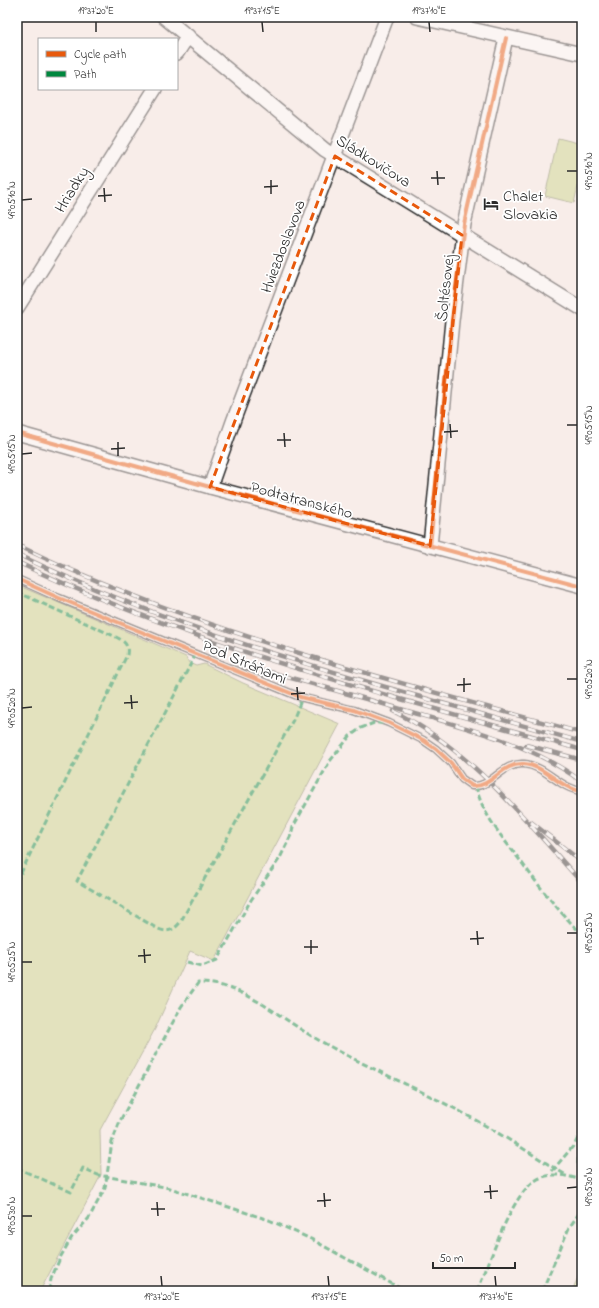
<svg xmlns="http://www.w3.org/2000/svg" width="599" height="1308" font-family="'Indie Flower',sans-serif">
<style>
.green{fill:#c9d689;stroke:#7a805a}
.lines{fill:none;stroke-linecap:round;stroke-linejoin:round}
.service-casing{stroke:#2b2b2b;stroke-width:9}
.minor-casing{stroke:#2b2b2b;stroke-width:16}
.service{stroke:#fff;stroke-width:6}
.minor{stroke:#fff;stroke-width:13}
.rail-casing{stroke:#2b2b2b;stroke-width:4.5}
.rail{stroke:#fff;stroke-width:3;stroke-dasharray:9;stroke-linecap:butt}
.quiet{stroke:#00873e;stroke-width:3;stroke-dasharray:6 3;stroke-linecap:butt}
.cycleway-casing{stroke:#fff;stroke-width:6}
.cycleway{stroke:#e8590c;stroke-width:4}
.marked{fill:none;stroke:#e8590c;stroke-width:3;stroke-dasharray:8 5;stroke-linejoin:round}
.ticks{fill:none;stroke:#2b2b2b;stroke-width:1.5}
.labels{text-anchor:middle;stroke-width:3.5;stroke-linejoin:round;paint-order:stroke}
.street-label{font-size:16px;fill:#2b2b2b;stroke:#fff}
.poi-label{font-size:16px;fill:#2b2b2b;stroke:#fff;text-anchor:start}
.neatline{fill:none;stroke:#2b2b2b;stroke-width:1.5}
.ticks-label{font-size:10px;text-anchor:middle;fill:#2b2b2b}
</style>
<rect width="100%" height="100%" fill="#f8ede9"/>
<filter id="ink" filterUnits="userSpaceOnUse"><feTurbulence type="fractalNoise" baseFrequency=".025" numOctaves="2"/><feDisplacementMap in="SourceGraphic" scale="8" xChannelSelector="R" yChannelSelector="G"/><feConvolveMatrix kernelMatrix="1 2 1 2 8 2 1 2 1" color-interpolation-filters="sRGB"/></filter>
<g filter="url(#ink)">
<g class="green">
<polygon points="558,138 582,144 582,169 574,203 545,196"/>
<polygon points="17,585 186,657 189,663 196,666 204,664 243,683 340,724 214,961 190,951 155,1029 100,1130 101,1175 40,1291 17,1291"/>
<polygon points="582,1268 582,1291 572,1291"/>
</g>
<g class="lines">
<g class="service-casing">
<path id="service" d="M 17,579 L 59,598 L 300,697 L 354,710 L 389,723 L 423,740 L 436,749 L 451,763 L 462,779 L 472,786 C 492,788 502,762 524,764 C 546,766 560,789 582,791"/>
</g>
<g class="minor-casing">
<g id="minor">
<polyline points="164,17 325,150 582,309"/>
<polyline points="417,17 582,54"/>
<polyline points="177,53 188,36"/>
<polyline points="17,308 155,89"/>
<polyline points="17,433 210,487 582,586"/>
<polyline points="210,487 234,419 387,17"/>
<polyline points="430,546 452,321 464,224 506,38"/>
</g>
</g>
<use href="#service" class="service"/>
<use href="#minor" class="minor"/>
<g class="rail-casing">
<g id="rail">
<path d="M 17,545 C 197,632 390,680 582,733"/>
<path d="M 17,554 C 196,641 391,688 582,742"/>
<path d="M 17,562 C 197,648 391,696 582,750"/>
<path d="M 265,671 C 314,684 363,698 411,712 C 471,729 532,744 582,782"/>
<path d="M 393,711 C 471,749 524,819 582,883"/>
<polyline points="526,745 582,760"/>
<polyline points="531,822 582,862"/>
</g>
</g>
<use href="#rail" class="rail"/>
<g class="quiet">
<path d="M 17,592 L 114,636 C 124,641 129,644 127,655 L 17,881"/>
<path d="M 196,654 L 77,881 L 158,929 C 168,933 175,930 181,921 L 293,720 L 302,698"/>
<path d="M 476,786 C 482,814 502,837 519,859 C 539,886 558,911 582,934"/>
<polyline points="187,962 202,966 217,960 251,900 280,858 291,835 293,827 330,761 350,736 361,728 374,723 383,723"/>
<polyline points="579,1140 578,1164 582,1174"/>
<polyline points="17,1168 71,1192 83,1168 98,1175 170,1188 269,1220 311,1239 405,1291"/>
<polyline points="552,1171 575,1144 582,1129"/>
<path d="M 49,1291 L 51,1279 L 61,1256 L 72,1237 L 89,1218 L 105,1188 L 112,1142 L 120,1121 L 181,1007 L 198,983 C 244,982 283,1021 322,1042 C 370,1069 422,1090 470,1117 C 503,1135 534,1156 566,1175"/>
<path d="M 477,1291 C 491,1262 511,1190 540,1178 C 554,1172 568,1176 582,1180"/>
<polyline points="542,1291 569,1228 582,1209"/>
</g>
<g class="cycleway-casing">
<g id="cycleway">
<polyline points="17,433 210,487 582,586"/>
<polyline points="430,546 452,321 464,224 506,38"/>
<path d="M 17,579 L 59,598 L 300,697 L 354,710 L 389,723 L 423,740 L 436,749 L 451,763 L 462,779 L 472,786 C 492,788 502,762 524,764 C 546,766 560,789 582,791"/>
</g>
</g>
<use href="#cycleway" class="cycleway"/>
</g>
</g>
<path d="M0 0H599V1308H0ZM 335,156 L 462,235 L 430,546 L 210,487 Z" fill="#f8ede9" fill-opacity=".55" fill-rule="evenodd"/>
<path class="marked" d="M 335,156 L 462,235 L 430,546 L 210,487 Z"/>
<path class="ticks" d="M 96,22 L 96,32M 262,22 L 263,32M 429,22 L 430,32M 437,171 L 438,185M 567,171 L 577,171M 431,178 L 445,178M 271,180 L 271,194M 264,187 L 278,186M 104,188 L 105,202M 98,196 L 112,195M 22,200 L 32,199M 450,424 L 451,438M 567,425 L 577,425M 444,432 L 458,431M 284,433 L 285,447M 277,440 L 291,440M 118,442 L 118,456M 111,449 L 125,448M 22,454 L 32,453M 464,678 L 464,692M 567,679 L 577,679M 457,685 L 471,684M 297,687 L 298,700M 291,694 L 305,693M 131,695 L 132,709M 124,703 L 138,702M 22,708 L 32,707M 477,931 L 478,945M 567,933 L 577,933M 470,939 L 484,938M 311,940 L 311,954M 304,947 L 318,947M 144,949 L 145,963M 138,956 L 151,955M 22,962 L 32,962M 490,1185 L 491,1199M 567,1188 L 577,1187M 484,1192 L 498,1191M 324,1193 L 325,1207M 317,1201 L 331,1200M 157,1202 L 158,1216M 151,1209 L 165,1209M 22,1216 L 32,1216M 161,1276 L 162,1286M 328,1276 L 329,1286M 495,1276 L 496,1286"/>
<defs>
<g id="hotel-bare" transform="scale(1.2)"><path d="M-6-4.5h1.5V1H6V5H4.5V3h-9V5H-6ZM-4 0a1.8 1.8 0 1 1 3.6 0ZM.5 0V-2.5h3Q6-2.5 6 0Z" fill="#2b2b2b" stroke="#fff" stroke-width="2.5" paint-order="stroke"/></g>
</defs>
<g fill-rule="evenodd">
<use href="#hotel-bare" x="491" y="204"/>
</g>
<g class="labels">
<g class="street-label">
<text transform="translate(374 160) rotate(32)" y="6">Sládkovičova</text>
<text transform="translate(71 189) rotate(-58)" y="6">Hriadky</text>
<text transform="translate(282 246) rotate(-69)" y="6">Hviezdoslavova</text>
<text transform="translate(444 288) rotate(-84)" y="6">Šoltésovej</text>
<text transform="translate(302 499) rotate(15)" y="6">Podtatranského</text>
<text transform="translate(245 661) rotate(23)" y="6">Pod Stráňami</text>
</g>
<g class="poi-label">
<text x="503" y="201">Chalet<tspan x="503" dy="18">Slovakia</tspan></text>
</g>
</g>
<rect width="599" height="1308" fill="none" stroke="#fff" stroke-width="44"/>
<rect x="38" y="38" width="140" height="52" fill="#ffffff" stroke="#aaaaaa"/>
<rect x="46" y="51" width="20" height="6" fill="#e8590c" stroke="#aaaaaa"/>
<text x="74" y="58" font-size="12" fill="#2b2b2b">Cycle path</text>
<rect x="46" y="71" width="20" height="6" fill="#00873e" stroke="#aaaaaa"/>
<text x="74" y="78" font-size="12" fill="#2b2b2b">Path</text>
<path d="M433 1262v6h82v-6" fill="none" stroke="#2b2b2b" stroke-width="2"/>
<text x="439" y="1262" font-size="12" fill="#2b2b2b" stroke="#ffffff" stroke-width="3" paint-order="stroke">50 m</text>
<rect x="22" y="22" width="555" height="1264" class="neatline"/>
<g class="ticks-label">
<text x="96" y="14">19°37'20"E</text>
<text x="262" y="14">19°37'15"E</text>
<text x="429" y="14">19°37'10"E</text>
<text transform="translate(588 171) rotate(-90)" y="4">49°05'10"N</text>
<text transform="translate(11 200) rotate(-90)" y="4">49°05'10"N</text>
<text transform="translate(588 425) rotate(-90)" y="4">49°05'15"N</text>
<text transform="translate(11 454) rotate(-90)" y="4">49°05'15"N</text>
<text transform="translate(588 679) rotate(-90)" y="4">49°05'20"N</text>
<text transform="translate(11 708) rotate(-90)" y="4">49°05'20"N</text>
<text transform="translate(588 933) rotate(-90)" y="4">49°05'25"N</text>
<text transform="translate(11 962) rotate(-90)" y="4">49°05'25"N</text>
<text transform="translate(588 1187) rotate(-90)" y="4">49°05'30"N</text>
<text transform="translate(11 1216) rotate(-90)" y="4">49°05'30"N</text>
<text x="162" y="1300">19°37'20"E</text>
<text x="329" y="1300">19°37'15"E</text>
<text x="496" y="1300">19°37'10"E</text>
</g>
</svg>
